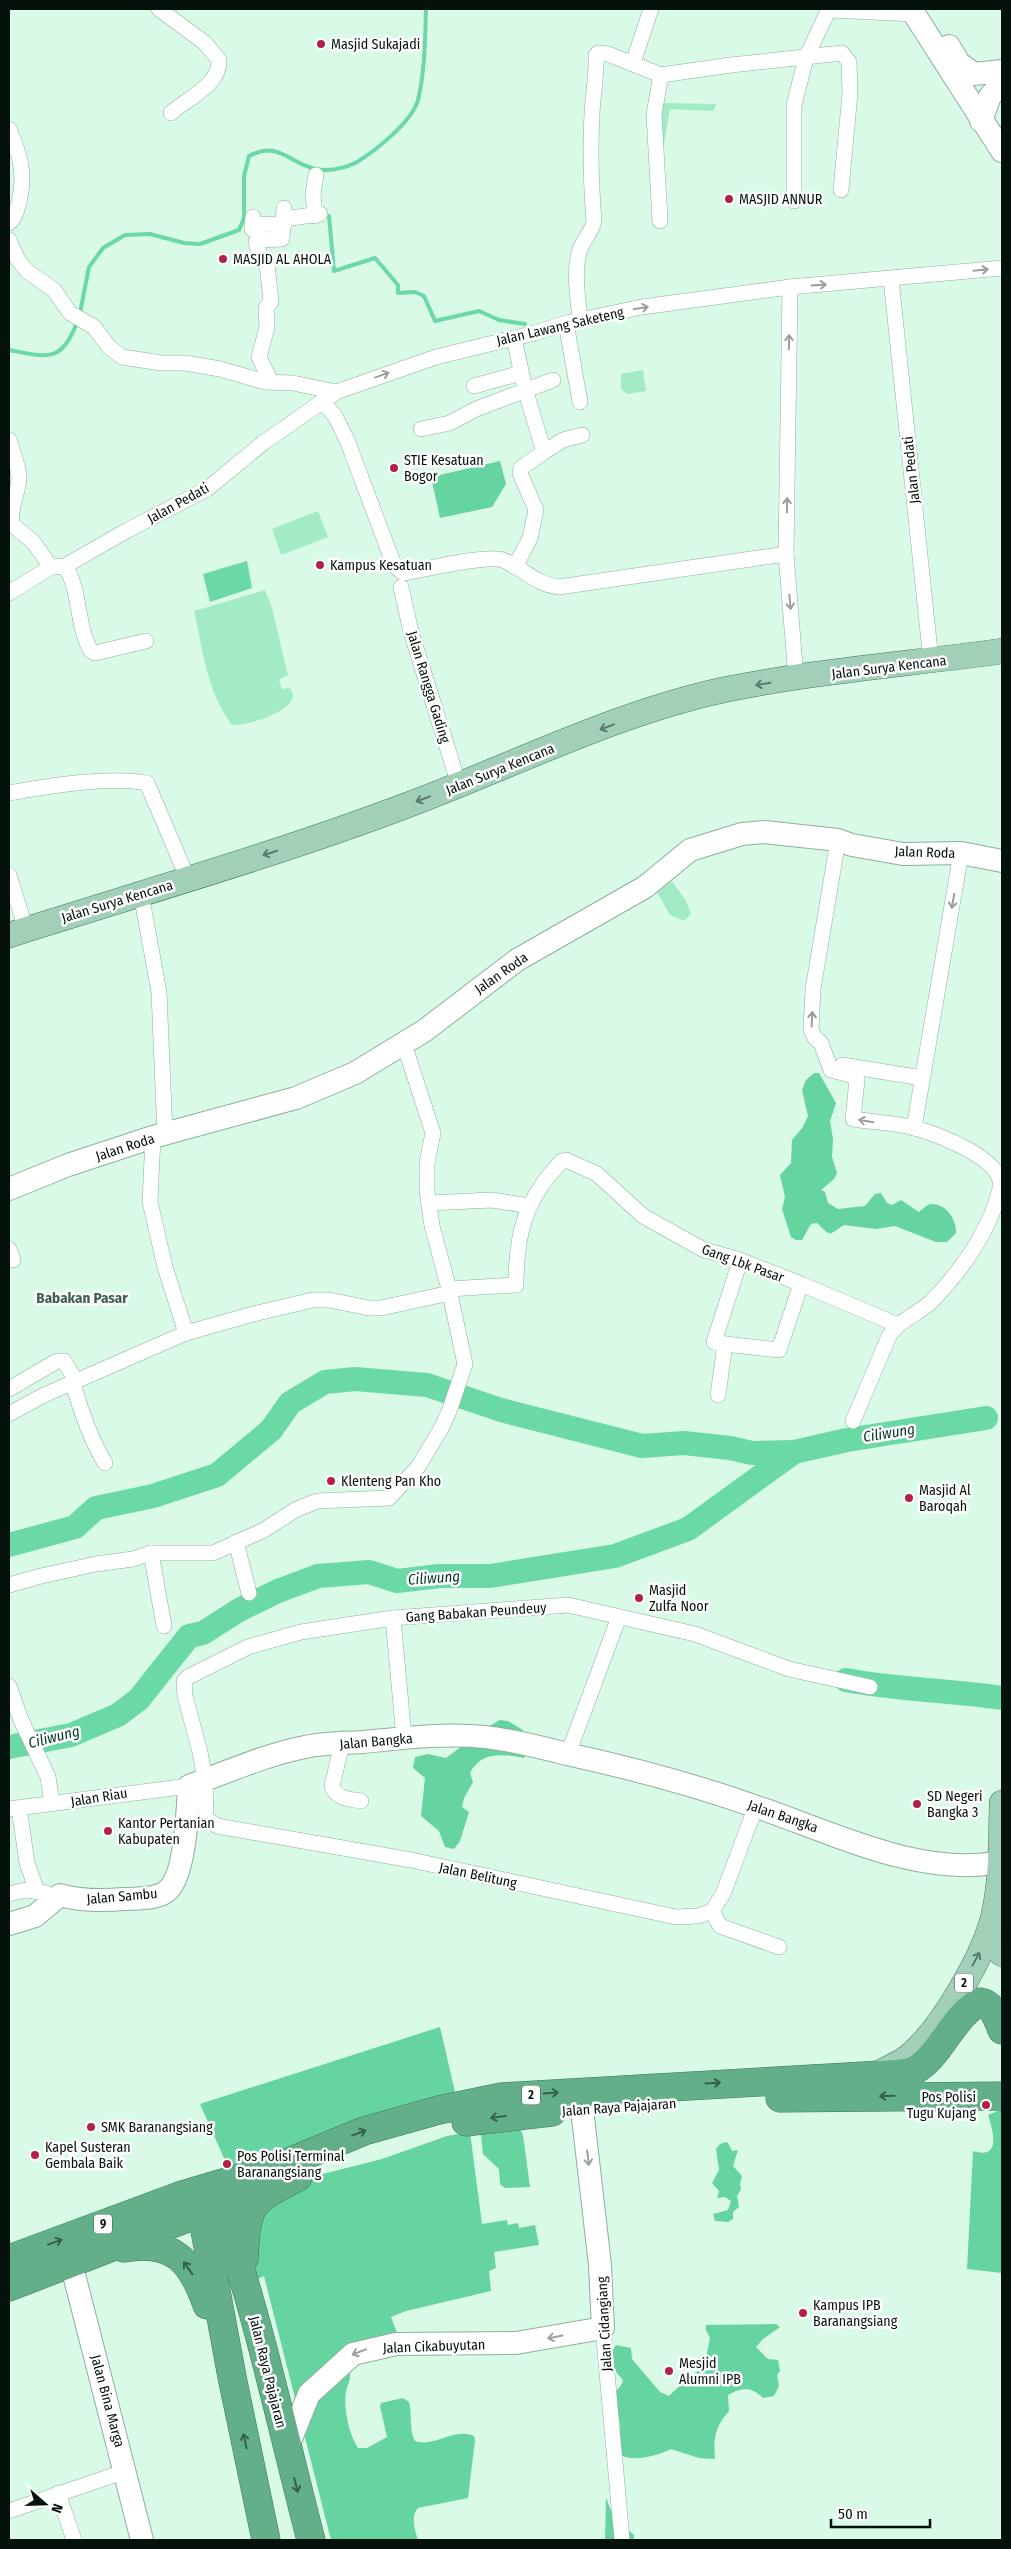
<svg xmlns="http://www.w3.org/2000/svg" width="1011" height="2549" font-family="'Fira Sans Condensed',sans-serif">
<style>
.green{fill:#a2ebc5}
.forest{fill:#65d4a0}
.water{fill:#6ad9a5}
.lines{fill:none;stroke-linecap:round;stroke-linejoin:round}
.stream{stroke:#6ad9a5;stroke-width:4}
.river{stroke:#6ad9a5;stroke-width:24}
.street-casing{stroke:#8eaf9d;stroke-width:16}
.secondary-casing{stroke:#8eaf9d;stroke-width:24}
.primary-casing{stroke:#41785d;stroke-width:26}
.highway-casing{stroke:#41785d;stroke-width:29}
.street{stroke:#fff;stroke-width:15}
.secondary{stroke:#fff;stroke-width:22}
.primary{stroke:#a1cfb8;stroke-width:25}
.highway{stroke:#62af89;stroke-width:28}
.oneway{stroke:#9ba09d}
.oneway2{stroke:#5b7a6a}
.oneway3{stroke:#34604a}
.poi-dot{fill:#b2204a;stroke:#fff;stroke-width:2}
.labels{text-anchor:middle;stroke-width:5;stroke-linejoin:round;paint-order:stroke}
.shield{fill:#fff;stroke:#505854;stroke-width:1}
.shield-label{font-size:12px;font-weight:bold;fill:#05110b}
.poi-label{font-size:14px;fill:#05110b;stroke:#fff;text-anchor:start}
.street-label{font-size:14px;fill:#05110b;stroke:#fff}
.neighbourhood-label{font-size:15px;font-weight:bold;fill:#405e4e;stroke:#fff}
.water-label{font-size:15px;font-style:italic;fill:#033622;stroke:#fff}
</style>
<rect width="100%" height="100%" fill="#d8fae7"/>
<g class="green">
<polygon points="663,103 716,104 714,111 670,109 662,156 661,126"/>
<polygon points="643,370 646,391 627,394 621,389 621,374"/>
<polygon points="318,511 328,537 281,555 272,529"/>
<path d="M 265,590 L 272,608 L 288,675 L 279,680 L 282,689 L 289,688 C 309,707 246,727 232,725 C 207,692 203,650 194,611 Z"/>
<polygon points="672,881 686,901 691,914 684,921 670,915 657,892"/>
</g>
<g class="forest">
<polygon points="500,461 506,484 492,507 440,518 431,477"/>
<path d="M 814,1073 L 819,1073 L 836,1103 L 830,1121 L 833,1139 L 832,1157 L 837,1173 L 834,1179 L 821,1190 L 825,1192 L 828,1203 L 838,1209 L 865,1206 L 875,1194 L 881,1193 L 887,1203 L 892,1205 L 901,1200 L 919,1212 C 923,1209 927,1204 932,1204 C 947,1204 957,1221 956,1233 L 947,1242 L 936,1242 L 895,1226 L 876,1229 L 844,1225 C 828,1235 832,1238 817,1223 L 811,1224 L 802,1240 L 796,1240 L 791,1237 L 782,1209 L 785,1197 L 780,1175 L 791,1163 L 792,1140 L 803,1127 L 808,1116 L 802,1090 L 806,1080 Z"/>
<path d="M 500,1720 L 508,1721 L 523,1730 L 527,1752 L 524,1758 C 502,1754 481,1751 470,1773 L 473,1782 L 464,1798 L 462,1807 L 469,1812 L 460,1841 L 454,1849 L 445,1847 L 439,1831 L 421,1816 L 425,1778 L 413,1768 L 415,1757 L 428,1754 L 446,1758 L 486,1728 Z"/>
<polygon points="440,2027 458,2105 277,2167 227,2165 200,2104"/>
<path d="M 1002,2109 L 1002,2273 L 967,2269 L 973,2151 C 1002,2160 993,2131 988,2115 Z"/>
<polygon points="519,2127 523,2135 530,2187 505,2188 500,2184 499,2169 483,2154 481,2134"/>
<path d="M 470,2132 L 482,2224 L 507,2220 L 508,2225 L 518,2223 L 519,2228 L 535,2225 L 539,2245 L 494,2252 L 496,2268 L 489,2271 L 491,2291 L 406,2311 L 391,2317 L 401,2344 L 371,2348 L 346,2374 L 350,2372 C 351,2380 348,2384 346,2391 C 343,2407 349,2435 358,2448 L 367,2448 L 387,2437 L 380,2406 L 381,2403 L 403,2398 L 409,2402 C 412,2413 409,2431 415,2441 C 434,2448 454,2427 474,2436 L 475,2440 L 468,2498 L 418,2508 C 410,2517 415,2530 418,2540 L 331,2540 L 264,2276 L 245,2285 L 246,2220 L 299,2180 L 382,2159 L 447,2136 Z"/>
<polygon points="726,2142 728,2143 732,2151 738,2150 733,2166 742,2176 740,2184 741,2189 737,2196 739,2207 733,2212 733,2219 728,2222 715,2221 713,2214 728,2210 731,2201 725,2197 717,2198 719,2191 712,2183 719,2170 716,2149 720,2144"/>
<path d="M 776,2324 L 780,2327 L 763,2339 L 756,2347 L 768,2359 L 778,2360 L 780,2371 L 777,2375 L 779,2386 L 774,2396 L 763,2398 C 751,2386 742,2387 728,2395 L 729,2411 C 715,2427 713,2438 715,2459 L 699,2458 L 671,2449 C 660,2455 625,2466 617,2450 C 613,2442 622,2432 620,2424 C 619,2416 612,2401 615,2393 C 618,2388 622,2386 623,2380 L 612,2367 L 609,2356 L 616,2345 L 631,2348 L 632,2359 L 660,2392 L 669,2396 L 690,2376 L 704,2368 L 710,2338 L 706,2330 L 706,2325 Z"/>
<polygon points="606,2498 614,2518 634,2535 634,2540 605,2540"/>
</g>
<polygon class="water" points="247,561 252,588 210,602 203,574"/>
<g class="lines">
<g class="stream">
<polyline points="329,216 334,271 375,258 398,285 398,293 415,292 424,296 435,321 479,311 499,320 525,324"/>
<path d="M 80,313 L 89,267 L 103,248 L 125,235 L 150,234 L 184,243 L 200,244 L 239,230 L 244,218 L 244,176 L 249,156 C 280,140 289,164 316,169 C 328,172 346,168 357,162 C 375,151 412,122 418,100 C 425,71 425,39 426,9"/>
<path d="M 9,350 C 46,357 62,364 77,322"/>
</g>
<g class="river">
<polyline points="9,1545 75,1527 96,1508 153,1496 217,1475 271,1430 290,1403 325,1382 355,1379 427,1385 501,1410 642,1446 684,1443 730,1448 752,1453 794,1452"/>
<path d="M 846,1680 C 898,1690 950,1690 1002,1698"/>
<polyline points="9,1747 71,1735 118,1715 139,1699 189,1636 203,1633 239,1610 278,1591 318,1576 369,1572 397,1581 440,1576 490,1576 615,1556 688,1529 794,1452 847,1440 986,1418"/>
</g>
<g class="street-casing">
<g id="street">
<path d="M 159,9 L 205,43 L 219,60 C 220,86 187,98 171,113"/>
<polyline points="633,63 651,9"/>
<path d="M 9,129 C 20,155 26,174 19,202 C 17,210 15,218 9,223"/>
<polyline points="794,201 794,105 806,58 827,13 830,10 914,14"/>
<polyline points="315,216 313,194 316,175"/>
<polyline points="253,217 252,229 257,231 260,224 284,225"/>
<polyline points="284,219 320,214"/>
<polyline points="660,221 654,114 661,75 731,65 842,53 849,62 850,93 841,190"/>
<polyline points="9,240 18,260 27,271 54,290 70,313 94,327 109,347 122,357 161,363 185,363 220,369 265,382 293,383 336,392"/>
<polyline points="891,279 931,661"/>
<polyline points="790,287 786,554 796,678"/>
<path d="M 580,320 C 578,297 573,272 580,249 C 584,239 592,232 594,221 C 591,184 590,151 592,113 C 593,93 597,76 596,55 L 598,53 L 608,54 L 661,75"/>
<polyline points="566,323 580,402"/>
<polyline points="514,338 525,389 544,452 563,440 582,435"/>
<polyline points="270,380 259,357 267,327 266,308 271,302 267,264 261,260 256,242 258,240 282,239 284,208"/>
<polyline points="474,386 521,373"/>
<path d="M 322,401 L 335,416 L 347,440 L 394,565 L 403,573 C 423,570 487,554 503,560 C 523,568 536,585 559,587 L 786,554"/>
<polyline points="421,429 450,423 476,409 553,380"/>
<path d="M 9,440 C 13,453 19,466 19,479 C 18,494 9,508 12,524 L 34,543 L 51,567"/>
<path d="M 65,566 C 81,590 76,626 91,651 L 95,653 L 146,641"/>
<polyline points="515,567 530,538 536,510 520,473 521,468 544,452"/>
<polyline points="401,587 411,632 459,785"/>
<polyline points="9,593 51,567 65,566 126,531 207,489 263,443 336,392 436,357 535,333 566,323 642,307 790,287 1002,268"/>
<path d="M 9,793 C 48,786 108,776 147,783 L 185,872 L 190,879"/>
<path d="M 838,840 L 813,989 L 811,1030 L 815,1038 L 821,1043 L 831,1070 L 854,1076 L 857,1080 L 853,1119 C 873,1122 895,1123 915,1128 C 939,1135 999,1157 1001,1185 C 991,1229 962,1270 931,1302 C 918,1314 899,1320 889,1336 L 853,1421"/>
<polyline points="9,875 26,930"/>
<polyline points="141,894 159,992 165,1135"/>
<polyline points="842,1065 922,1078"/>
<polyline points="914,1128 961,853"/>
<polyline points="153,1137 150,1202 165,1267 186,1333"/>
<polyline points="429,1203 492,1200 530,1206"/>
<polyline points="9,1249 13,1260"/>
<path d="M 449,1289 L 516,1285 C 516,1233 525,1199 562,1161 L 566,1160 L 597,1174 L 643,1216 L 704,1250 L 737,1259 L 801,1284 L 898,1325"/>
<polyline points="725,1344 779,1350 801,1284"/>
<path d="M 73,1383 C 81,1412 90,1438 105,1463"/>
<polyline points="9,1389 57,1361 64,1361 76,1381"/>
<polyline points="718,1395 725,1344 714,1342 740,1261"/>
<polyline points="9,1414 44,1395 186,1333 257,1313 313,1300 329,1300 369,1308 381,1308 450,1293"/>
<polyline points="236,1542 249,1593"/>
<polyline points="151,1553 164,1626"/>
<polyline points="9,1585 41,1576 96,1564 133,1559 151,1553 213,1553 264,1530 295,1510 317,1501 389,1498 418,1467 442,1427 450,1409 465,1364 449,1289 432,1226 427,1191 427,1163 433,1133 404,1044"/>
<polyline points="393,1618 404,1738"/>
<polyline points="9,1686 21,1720 48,1777 52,1803"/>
<path d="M 342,1744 L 332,1786 C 336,1799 350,1799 361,1801"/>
<polyline points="568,1754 619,1617"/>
<polyline points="19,1808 27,1863 37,1891"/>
<polyline points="9,1809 189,1786"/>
<polyline points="9,1894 26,1890 46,1893"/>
<polyline points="712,1911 723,1894 756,1806"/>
<polyline points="779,1947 720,1926 712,1911 698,1916 676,1917 411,1860 217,1826 206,1818 205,1780 200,1752 185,1696 184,1681 188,1677 248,1647 301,1632 393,1618 568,1605 695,1634 789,1669 870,1687"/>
<polyline points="603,2328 622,2540"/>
<polyline points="58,2493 74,2540"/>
<polyline points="9,2511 126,2471"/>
</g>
</g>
<g class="secondary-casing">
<g id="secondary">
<polyline points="911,9 1002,151"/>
<polyline points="949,46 959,63 974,74 1002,71"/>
<polyline points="981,121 990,96 1002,84"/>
<polyline points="9,1189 68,1165 153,1137 296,1098 355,1073 424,1031 517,960 645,887 690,850 742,834 764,832 838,840 852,845 903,854 961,853 1002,861"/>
<path d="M 9,1924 L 35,1916 L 60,1895 C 81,1901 102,1901 124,1899 C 137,1898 158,1900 168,1890 C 185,1875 188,1808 189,1786 C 227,1772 265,1755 305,1747 C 323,1743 344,1743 363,1742 C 404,1738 444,1733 485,1737 C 512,1740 540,1747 567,1754 C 631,1768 695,1785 757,1807 C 831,1832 921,1878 1000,1862"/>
<polyline points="71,2263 142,2540"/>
<polyline points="287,2449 309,2394 353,2354 396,2344 516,2343 603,2328 600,2265 582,2109"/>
</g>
</g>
<g class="primary-casing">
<g id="primary">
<path d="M 9,935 C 141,893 275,855 405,806 C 510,767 613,714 723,690 C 815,671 910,664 1002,651"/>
<polyline points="999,1912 1002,1954"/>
<path d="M 878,2074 C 888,2068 899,2064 908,2057 C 941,2031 985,1954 994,1914 C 1002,1878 1001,1840 1002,1803"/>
</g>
</g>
<g class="highway-casing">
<g id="highway">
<polyline points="780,2098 1002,2096"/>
<polyline points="466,2122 552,2112"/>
<path d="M 213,2188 C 256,2302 280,2422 311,2540"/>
<polyline points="198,2193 232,2377 266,2540"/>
<path d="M 124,2248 C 174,2239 192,2262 207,2305"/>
<path d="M 9,2259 L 179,2196 L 277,2167 L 364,2131 L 439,2110 L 501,2097 L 898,2074 C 903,2073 909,2073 913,2071 C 939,2059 953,2015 980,2002 C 994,2004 997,2019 1002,2030"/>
<path d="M 244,2259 C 247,2204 249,2202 298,2177"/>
<polyline points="9,2287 252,2193"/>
</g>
</g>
<use href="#street" class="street"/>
<use href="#secondary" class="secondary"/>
<use href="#primary" class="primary"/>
<use href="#highway" class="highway"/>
</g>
<defs><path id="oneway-shaft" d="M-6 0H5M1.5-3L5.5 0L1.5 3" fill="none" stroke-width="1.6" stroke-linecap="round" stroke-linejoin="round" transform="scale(1.25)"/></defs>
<g class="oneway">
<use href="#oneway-shaft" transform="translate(981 270) rotate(-6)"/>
<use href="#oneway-shaft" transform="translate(819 285) rotate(-4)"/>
<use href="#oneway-shaft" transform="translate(641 308) rotate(-10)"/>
<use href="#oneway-shaft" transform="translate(789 342) rotate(-89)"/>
<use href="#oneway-shaft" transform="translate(382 375) rotate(-20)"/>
<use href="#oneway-shaft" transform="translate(787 505) rotate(-89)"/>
<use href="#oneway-shaft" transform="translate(790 602) rotate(85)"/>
<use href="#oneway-shaft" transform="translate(953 901) rotate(100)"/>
<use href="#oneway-shaft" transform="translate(812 1019) rotate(-87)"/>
<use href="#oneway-shaft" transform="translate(866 1121) rotate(-171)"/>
<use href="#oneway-shaft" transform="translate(588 2158) rotate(83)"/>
<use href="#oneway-shaft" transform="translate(555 2337) rotate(169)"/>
<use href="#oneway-shaft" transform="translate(359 2352) rotate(159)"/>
</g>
<g class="oneway2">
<use href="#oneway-shaft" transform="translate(763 684) rotate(170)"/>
<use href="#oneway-shaft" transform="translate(607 727) rotate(159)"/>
<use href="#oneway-shaft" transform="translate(423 799) rotate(159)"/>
<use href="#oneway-shaft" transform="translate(270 853) rotate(162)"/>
<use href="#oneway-shaft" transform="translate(976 1959) rotate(-62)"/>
</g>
<g class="oneway3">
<use href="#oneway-shaft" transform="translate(713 2083) rotate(-3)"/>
<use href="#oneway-shaft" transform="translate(551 2093) rotate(-4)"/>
<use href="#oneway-shaft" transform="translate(887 2096) rotate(179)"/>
<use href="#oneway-shaft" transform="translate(498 2117) rotate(172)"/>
<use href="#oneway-shaft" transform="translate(359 2133) rotate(-21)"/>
<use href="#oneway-shaft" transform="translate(55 2242) rotate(-20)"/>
<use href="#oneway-shaft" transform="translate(188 2268) rotate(-125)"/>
<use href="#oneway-shaft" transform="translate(245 2441) rotate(-102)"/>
<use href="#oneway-shaft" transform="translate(296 2485) rotate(75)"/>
</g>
<g class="poi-dot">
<circle cx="321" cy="44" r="5"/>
<circle cx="729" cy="199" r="5"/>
<circle cx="223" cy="259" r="5"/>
<circle cx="394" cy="468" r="5"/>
<circle cx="320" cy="565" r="5"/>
<circle cx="331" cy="1481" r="5"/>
<circle cx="909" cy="1498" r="5"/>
<circle cx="639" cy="1598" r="5"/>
<circle cx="917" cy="1804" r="5"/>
<circle cx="108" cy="1831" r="5"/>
<circle cx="986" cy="2105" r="5"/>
<circle cx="91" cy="2127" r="5"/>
<circle cx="35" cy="2155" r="5"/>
<circle cx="227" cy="2164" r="5"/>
<circle cx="803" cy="2313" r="5"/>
<circle cx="669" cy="2371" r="5"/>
</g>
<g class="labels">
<g class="shield">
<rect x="955" y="1973.5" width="18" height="19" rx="4"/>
<rect x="522" y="2085.5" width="18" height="19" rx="4"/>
<rect x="94" y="2214.5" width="18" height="19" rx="4"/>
</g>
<g class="shield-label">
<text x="964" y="1987">2</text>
<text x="531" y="2099">2</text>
<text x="103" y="2228">9</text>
</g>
<g class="poi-label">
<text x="331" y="49">Masjid Sukajadi</text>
<text x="739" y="204">MASJID ANNUR</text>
<text x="233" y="264">MASJID AL AHOLA</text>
<text x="404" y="465">STIE Kesatuan<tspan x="404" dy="16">Bogor</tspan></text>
<text x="330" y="570">Kampus Kesatuan</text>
<text x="341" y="1486">Klenteng Pan Kho</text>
<text x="919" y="1495">Masjid Al<tspan x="919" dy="16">Baroqah</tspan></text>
<text x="649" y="1595">Masjid<tspan x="649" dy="16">Zulfa Noor</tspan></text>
<text x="927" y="1801">SD Negeri<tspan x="927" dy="16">Bangka 3</tspan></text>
<text x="118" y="1828">Kantor Pertanian<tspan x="118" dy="16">Kabupaten</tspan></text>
<text x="976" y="2102" text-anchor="end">Pos Polisi<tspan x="976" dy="16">Tugu Kujang</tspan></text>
<text x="101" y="2132">SMK Baranangsiang</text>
<text x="45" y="2152">Kapel Susteran<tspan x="45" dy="16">Gembala Baik</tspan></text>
<text x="237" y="2161">Pos Polisi Terminal<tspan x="237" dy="16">Baranangsiang</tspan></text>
<text x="813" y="2310">Kampus IPB<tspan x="813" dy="16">Baranangsiang</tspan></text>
<text x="679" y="2368">Mesjid<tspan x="679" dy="16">Alumni IPB</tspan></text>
</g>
<g class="street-label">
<text transform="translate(560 326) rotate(-13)" y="5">Jalan Lawang Saketeng</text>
<text transform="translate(911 470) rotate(-96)" y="5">Jalan Pedati</text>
<text transform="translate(178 503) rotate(-29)" y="5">Jalan Pedati</text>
<text transform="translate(889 667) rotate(-7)" y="5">Jalan Surya Kencana</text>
<text transform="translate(429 687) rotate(73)" y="5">Jalan Rangga Gading</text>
<text transform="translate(500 769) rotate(-22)" y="5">Jalan Surya Kencana</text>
<text transform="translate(925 852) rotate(2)" y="5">Jalan Roda</text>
<text transform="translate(117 901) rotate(-17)" y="5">Jalan Surya Kencana</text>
<text transform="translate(501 973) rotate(-35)" y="5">Jalan Roda</text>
<text transform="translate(125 1147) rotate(-18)" y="5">Jalan Roda</text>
<text transform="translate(743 1263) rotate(20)" y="5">Gang Lbk Pasar</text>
<text transform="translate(476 1612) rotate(-4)" y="5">Gang Babakan Peundeuy</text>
<text transform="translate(376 1741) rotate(-5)" y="5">Jalan Bangka</text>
<text transform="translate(99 1797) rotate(-9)" y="5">Jalan Riau</text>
<text transform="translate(783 1816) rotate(19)" y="5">Jalan Bangka</text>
<text transform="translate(478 1875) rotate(12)" y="5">Jalan Belitung</text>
<text transform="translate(122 1896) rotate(-5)" y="5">Jalan Sambu</text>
<text transform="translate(619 2107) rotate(-4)" y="5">Jalan Raya Pajajaran</text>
<text transform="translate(604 2324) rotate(-93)" y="5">Jalan Cidangiang</text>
<text transform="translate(434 2346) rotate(-2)" y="5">Jalan Cikabuyutan</text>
<text transform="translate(268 2372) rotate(76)" y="5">Jalan Raya Pajajaran</text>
<text transform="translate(108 2401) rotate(75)" y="5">Jalan Bina Marga</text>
</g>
<g class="neighbourhood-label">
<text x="82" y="1303">Babakan Pasar</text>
</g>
<g class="water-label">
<text transform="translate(889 1433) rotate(-9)" y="5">Ciliwung</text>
<text transform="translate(434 1578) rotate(-4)" y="5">Ciliwung</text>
<text transform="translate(54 1737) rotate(-14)" y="5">Ciliwung</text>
</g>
</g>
<rect width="1011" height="2549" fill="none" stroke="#05110b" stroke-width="20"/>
<g transform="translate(45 2504) rotate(110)" stroke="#ffffff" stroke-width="4" paint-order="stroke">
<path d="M0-4L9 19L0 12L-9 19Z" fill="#05110b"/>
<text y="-8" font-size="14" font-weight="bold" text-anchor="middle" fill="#05110b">N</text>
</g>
<path d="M831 2519v8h99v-8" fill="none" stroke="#05110b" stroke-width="2.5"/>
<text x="838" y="2519" font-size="15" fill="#05110b" stroke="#ffffff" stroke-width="4" paint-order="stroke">50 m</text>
</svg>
